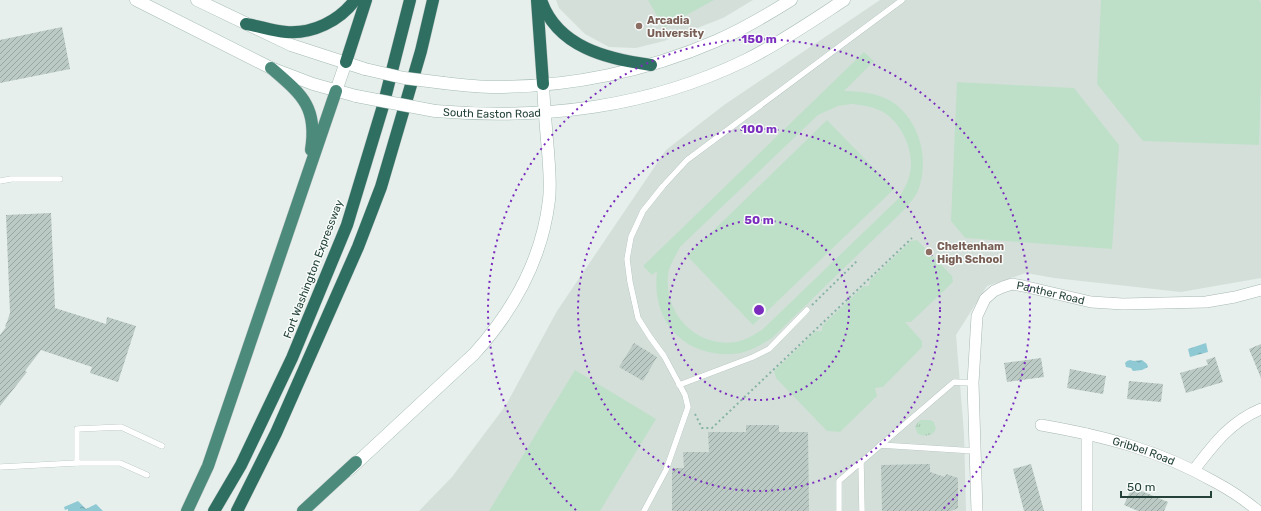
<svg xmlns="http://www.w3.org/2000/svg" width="1261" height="511" font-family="Rubik,sans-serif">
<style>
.built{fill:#d4dfda}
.grass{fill:url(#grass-tufts)}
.garden{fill:#bfe0c8;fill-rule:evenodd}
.water{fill:url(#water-ripples)}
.building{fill:url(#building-hatch)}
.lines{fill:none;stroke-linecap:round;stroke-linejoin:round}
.service-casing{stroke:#a8b8b2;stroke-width:6}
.minor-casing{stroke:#a8b8b2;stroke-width:12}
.secondary-casing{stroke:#a4bbb3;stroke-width:13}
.trunk-casing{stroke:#c2cac8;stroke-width:13}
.motorway-casing{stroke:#c2cac8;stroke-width:13}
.path{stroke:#86b3a5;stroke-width:2;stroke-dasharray:2 3;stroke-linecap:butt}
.service{stroke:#fff;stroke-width:5.5}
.minor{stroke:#fff;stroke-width:11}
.secondary{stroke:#fff;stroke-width:12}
.trunk{stroke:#4c8a7c;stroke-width:12}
.motorway{stroke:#2f6f62;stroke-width:12}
.secondary-bridge-casing{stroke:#a4bbb3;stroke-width:13;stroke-linecap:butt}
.secondary-bridge{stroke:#fff;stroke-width:12}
.ring{fill:none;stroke:#7b2cbf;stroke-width:2;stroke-dasharray:2 4}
.education-dot{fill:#8d6e63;stroke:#f7fbf9;stroke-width:1.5}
.labels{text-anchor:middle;stroke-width:3;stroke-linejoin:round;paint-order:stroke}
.education-label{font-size:11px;font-weight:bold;fill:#785e54;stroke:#f7fbf9;text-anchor:start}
.street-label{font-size:11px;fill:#24423a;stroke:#f7fbf9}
.centre{fill:#7b2cbf;stroke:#f7fbf9;stroke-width:2}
.ring-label{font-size:12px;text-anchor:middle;font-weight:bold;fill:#7b2cbf;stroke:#f7fbf9;stroke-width:3;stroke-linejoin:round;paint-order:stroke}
</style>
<defs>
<pattern id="grass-tufts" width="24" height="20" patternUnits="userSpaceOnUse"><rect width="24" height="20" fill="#bfe0c8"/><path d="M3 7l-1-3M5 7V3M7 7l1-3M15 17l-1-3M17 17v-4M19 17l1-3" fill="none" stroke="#a4c1ad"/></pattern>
<pattern id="water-ripples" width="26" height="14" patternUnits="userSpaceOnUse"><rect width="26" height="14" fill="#8ec9d4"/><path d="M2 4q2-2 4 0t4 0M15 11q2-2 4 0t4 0" fill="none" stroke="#74a5ad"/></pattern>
<pattern id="building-hatch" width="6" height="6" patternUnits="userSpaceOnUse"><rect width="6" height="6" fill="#bbcac4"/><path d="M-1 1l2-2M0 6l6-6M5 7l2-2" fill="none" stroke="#98a6a0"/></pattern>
</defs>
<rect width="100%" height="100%" fill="#e6efeb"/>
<g class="built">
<polygon points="556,0 753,0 723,18 664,41 636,48 609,47 585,34 559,8"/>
<polygon points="880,0 1261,0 1261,278 1181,292 1054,278 1026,273 987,286 956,335 964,433 966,511 419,511 452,477 506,405 557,311 666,150 724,105"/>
</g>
<path class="grass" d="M 921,420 L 930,420 L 934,422 L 936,429 C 933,436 925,437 918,434 L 915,427 L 918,422 Z"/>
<g class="garden">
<polygon points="648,0 714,0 665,27 662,25"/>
<polygon points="1101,0 1259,0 1261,3 1261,79 1259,145 1143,141 1097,84"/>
<path d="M 864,52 L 874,61 L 844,91 C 860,91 876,93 891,101 C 920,120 930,159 918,191 C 915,197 910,203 906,208 L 772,338 C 764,343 756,348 747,351 C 737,355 724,355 714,353 C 672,346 652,311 657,271 L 652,275 L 643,266 ZM 852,104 C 861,105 870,106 879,110 C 900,119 915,150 910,173 C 908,183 903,190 899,198 L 763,329 C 754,335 746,340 736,342 C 696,348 664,314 668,275 C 669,265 676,256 680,247 L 818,115 L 838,106 Z"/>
<polygon points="957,82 1074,88 1119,145 1112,249 965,238 951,221"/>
<polygon points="827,120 894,189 753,325 687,256"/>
<polygon points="917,240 952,276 953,282 911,322 905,322 922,341 922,347 883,387 875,388 877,396 840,432 827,431 776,378 774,371 816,331 822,331 822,326 864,286 869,286 870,280 911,241"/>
<polygon points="575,370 656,419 600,511 489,511"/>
</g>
<g class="water">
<polygon points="1206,343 1208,352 1190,357 1188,349"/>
<polygon points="1130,360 1134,361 1142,360 1147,364 1148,367 1142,370 1133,371 1131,368 1126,367 1125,363 1127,361"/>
<polygon points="78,501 86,509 96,504 103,511 68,511 68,509 65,510 64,507"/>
</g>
<g class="building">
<polygon points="62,27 70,69 0,83 0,40"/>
<polygon points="51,213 55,308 106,324 107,317 136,326 118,382 90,373 92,367 41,350 25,371 27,372 0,406 0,335 6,327 5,326 7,322 10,313 6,215"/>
<polygon points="634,343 657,357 643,381 619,367"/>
<polygon points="1261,344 1261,378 1249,349"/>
<polygon points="1215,357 1223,382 1186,393 1180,373 1208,365 1206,360"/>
<polygon points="1041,358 1044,377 1007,382 1004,363"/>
<polygon points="1070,369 1106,376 1103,394 1067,388"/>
<polygon points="1129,381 1163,384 1161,402 1127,399"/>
<polygon points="746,425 779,425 779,432 808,432 809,511 672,511 672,468 684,468 683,452 709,452 708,432 746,432"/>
<polygon points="930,464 930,472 945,477 946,474 958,478 958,508 951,511 882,511 881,465"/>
<polygon points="1031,464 1044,511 1024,511 1013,469"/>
<polygon points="1132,487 1168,502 1164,511 1138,511 1124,505"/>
</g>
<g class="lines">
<g class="service-casing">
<g id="service">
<polyline points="0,181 11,179 60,179"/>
<polyline points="679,385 753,357 769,349 807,310"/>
<polyline points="880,445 975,451"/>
<polyline points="861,462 954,382 973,383"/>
<polyline points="77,463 77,429 121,427 162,446"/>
<polyline points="0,467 77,463 120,463 147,475"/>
<polyline points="644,511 666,470 688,407 685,395 664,356 650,337 638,318 630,282 627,259 631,237 643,211 663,186 687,160 902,0"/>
<polyline points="839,511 839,481 861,462 862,511"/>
</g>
</g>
<g class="minor-casing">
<g id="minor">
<path id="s1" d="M 1041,425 C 1104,436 1159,450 1215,482 C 1230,490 1245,500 1258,511"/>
<path d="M 1194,470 C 1213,445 1231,421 1261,409"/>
<path id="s2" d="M 977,511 L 973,383 L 977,316 L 985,299 L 994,291 L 1003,287 L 1012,284 L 1023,286 L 1091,302 L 1123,304 L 1206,302 L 1235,297 L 1261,290"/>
<polyline points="1087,511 1087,434"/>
</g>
</g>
<g class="secondary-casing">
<g id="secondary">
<polyline points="136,0 271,68 313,84 356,96"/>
<polyline points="197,0 291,45 365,69"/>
<path d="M 444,83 C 461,85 478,87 495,87 C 570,87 647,71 716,41 C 742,30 767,15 791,0"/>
<polyline points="336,91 346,62"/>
<path id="s3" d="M 435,111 C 543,120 647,108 746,60 C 780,43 812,21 844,0"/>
<path d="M 349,470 L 474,354 C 513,311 542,259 549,200 C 551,184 549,167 548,151 C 546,129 544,107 543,84"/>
</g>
</g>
<g class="trunk-casing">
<g id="trunk">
<path d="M 271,68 C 301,94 318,106 311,150"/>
<polyline points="187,511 208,466 336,91"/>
<polyline points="303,511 356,462"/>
</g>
</g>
<g class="motorway-casing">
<g id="motorway">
<polyline points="537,0 543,84"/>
<path d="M 541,0 C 557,47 607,59 651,65"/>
<path d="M 246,24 C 259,26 273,31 286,32 C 313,34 339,21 355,0"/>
<polyline points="346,62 366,0"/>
<polyline points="214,511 241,465 292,358 347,225 383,106 410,0"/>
<polyline points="237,511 276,433 358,247 381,187 421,51 433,0"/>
</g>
</g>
<g class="path">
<polyline points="812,305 858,260"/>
<polyline points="695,414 702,428 712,428 912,238"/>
</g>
<use href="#service" class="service"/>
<use href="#minor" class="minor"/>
<use href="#secondary" class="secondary"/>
<use href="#trunk" class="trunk"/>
<use href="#motorway" class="motorway"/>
<g class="secondary-bridge-casing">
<g id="secondary-bridge">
<polyline points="365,69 404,78 444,83"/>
<polyline points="356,96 435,111"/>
</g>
</g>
<use href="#secondary-bridge" class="secondary-bridge"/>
</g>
<g class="ring">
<circle cx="759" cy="310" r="90"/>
<circle cx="759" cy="310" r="181"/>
<path d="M576 510A271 271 0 1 1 942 510"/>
</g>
<g class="education-dot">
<circle cx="639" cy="26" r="4"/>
<circle cx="929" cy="252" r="4"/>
</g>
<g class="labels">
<g class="education-label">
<text x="647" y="24">Arcadia<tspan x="647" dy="13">University</tspan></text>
<text x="937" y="250">Cheltenham<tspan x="937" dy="13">High School</tspan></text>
</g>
<g class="street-label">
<text dy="4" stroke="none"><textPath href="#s3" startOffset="57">South Easton Road</textPath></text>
<text transform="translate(313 269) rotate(-69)" y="4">Fort Washington Expressway</text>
<text dy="4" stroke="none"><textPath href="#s2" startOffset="285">Panther Road</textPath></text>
<text dy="4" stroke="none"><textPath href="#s1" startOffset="106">Gribbel Road</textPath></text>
</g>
</g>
<circle cx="759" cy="310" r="6" class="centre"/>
<g class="ring-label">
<text x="759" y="43">150 m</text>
<text x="759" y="133">100 m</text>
<text x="759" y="224">50 m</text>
</g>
<path d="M1121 491v6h90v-6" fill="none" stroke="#24423a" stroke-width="2"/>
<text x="1127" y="491" font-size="12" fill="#24423a" stroke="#f7fbf9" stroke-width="3" paint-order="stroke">50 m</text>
</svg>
